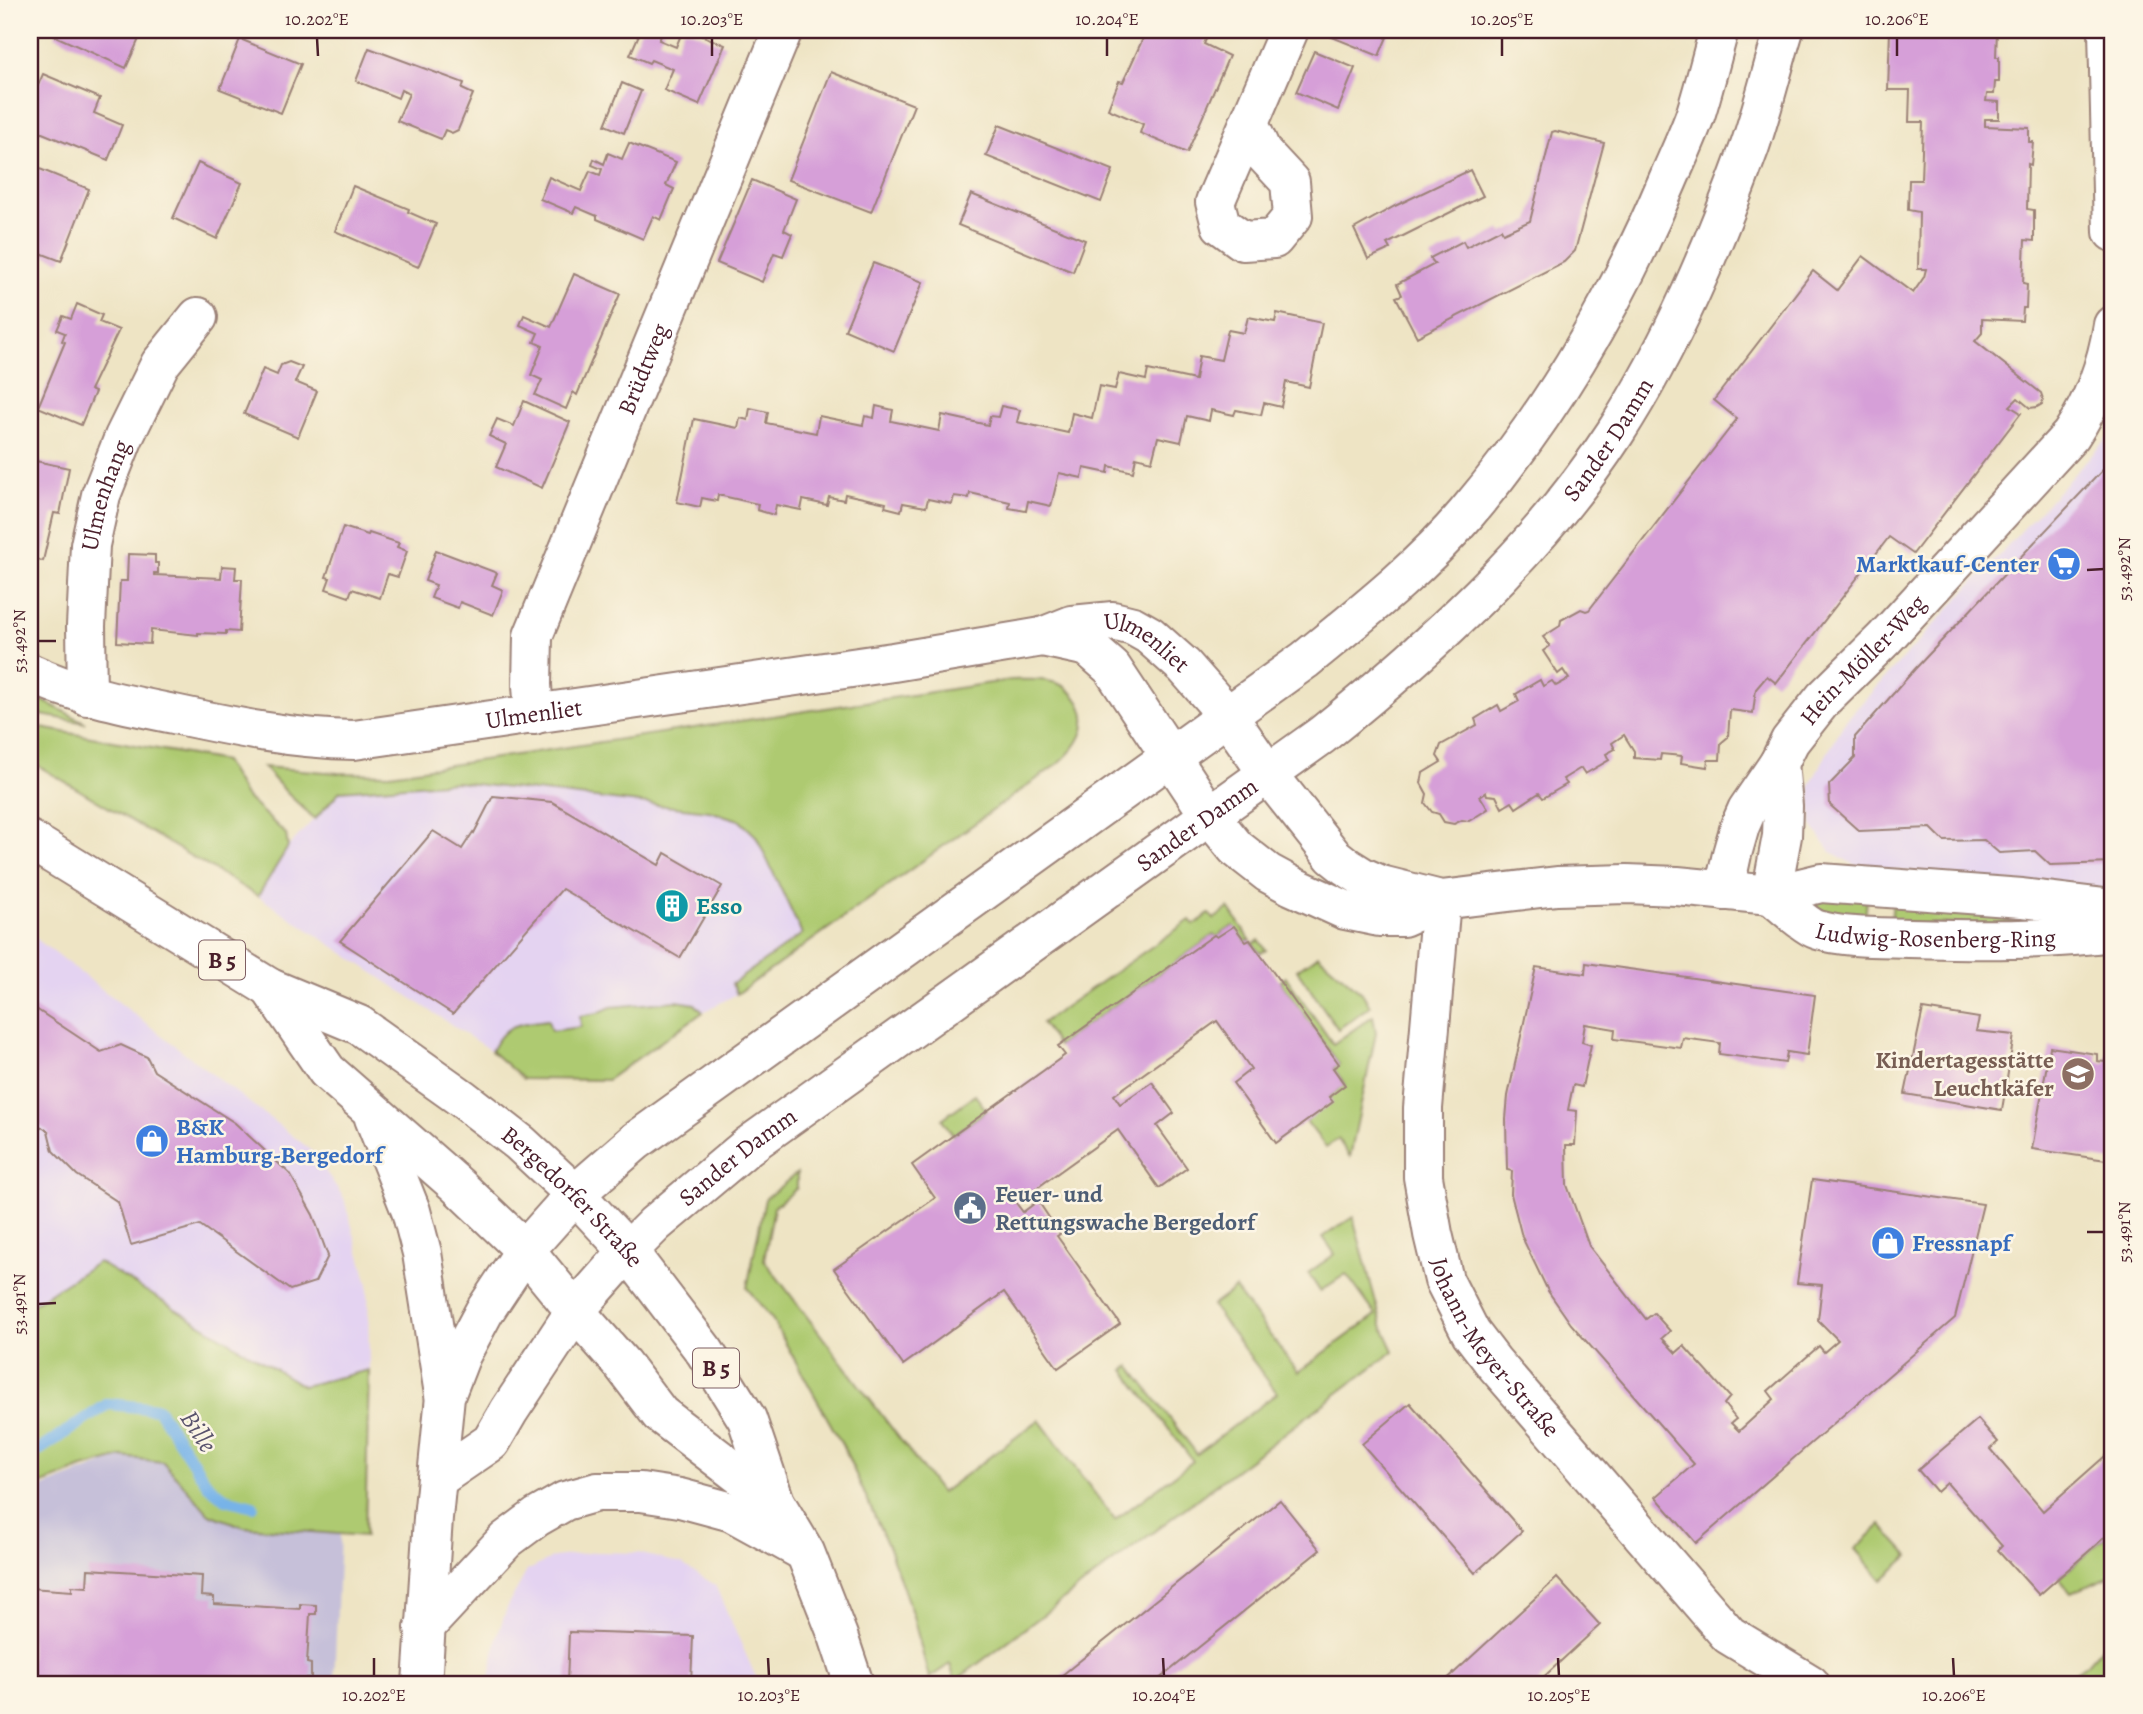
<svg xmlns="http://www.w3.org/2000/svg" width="2143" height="1714" font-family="Alegreya,serif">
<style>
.built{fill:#e4d3f1}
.industrial{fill:#c6c0d9}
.green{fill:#aeca71;stroke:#7c744e;stroke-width:2}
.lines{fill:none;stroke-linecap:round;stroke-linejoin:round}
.stream{stroke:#77b3e8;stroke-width:12}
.building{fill:#d69fd8}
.minor-casing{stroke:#9c8278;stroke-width:42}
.major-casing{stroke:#9c8278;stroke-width:42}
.minor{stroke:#fff;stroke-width:38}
.major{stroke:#fff;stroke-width:38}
.ticks{fill:none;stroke:#4a1f2b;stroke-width:2.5}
.labels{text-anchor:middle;stroke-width:5;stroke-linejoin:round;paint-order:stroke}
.shield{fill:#fcf5e5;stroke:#7f5f63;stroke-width:2}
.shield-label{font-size:23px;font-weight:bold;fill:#4a1f2b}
.street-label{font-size:24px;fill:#4a1f2b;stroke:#fcf5e5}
.shop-label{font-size:24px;font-weight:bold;fill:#366cbe;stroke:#fcf5e5;text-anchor:start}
.culture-label{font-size:24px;font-weight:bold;fill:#0d838f;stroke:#fcf5e5;text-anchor:start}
.education-label{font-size:24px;font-weight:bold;fill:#785e54;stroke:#fcf5e5;text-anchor:end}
.service-label{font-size:24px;font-weight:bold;fill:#4e5e75;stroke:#fcf5e5;text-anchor:start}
.water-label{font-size:26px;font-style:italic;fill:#5a536d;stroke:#fcf5e5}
.neatline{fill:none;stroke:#4a1f2b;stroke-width:2.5}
.ticks-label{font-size:18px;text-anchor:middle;fill:#4a1f2b}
</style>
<rect width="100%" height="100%" fill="#fcf5e5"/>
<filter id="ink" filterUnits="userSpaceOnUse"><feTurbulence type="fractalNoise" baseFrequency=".0143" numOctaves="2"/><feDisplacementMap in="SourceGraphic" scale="14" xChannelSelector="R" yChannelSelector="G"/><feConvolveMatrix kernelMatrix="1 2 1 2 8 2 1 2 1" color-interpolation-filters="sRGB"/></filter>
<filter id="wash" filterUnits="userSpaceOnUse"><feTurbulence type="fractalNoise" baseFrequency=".00686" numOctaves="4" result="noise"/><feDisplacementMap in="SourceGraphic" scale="28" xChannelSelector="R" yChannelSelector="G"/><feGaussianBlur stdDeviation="1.57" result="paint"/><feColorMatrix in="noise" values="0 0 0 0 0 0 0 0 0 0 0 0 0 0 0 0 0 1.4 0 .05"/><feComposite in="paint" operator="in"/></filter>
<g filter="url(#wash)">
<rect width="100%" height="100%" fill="#eee4c4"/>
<g class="built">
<polygon points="2113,432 2113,893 1856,866 1830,851 1812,825 1810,785 1845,721"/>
<polygon points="457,782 709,811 739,820 756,836 802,935 732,984 737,994 703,1012 695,1004 677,1001 611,1007 598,1013 580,1016 581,1026 551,1032 512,1026 501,1034 491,1051 258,896 288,847 340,791"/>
<polygon points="30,934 311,1150 344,1198 368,1284 369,1370 303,1386 98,1262 30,1306"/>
<polygon points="596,1552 638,1553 682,1564 715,1585 759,1684 489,1684 496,1640 508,1605 527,1571 554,1557"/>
</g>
<polygon class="industrial" points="122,1457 164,1462 209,1514 244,1527 340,1534 334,1684 30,1684 30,1492"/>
<g class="green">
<path d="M 1011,680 C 1026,680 1044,678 1059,684 C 1068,687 1074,694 1079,702 C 1093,727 1077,747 1059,763 L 737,994 L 732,984 L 802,934 L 756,836 L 739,820 L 709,811 L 457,782 L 340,791 L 315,819 L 288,794 L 263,767 L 338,773 L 390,774 Z"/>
<polygon points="30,694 86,723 30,713"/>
<polygon points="30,726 224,761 245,796 286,834 288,847 258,896 30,761"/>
<polygon points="1791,895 1867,897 1865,922 1829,919"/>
<polygon points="1893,899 2040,911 2040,924 1891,924"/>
<polygon points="1229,908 1253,944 1259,940 1266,950 1260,953 1250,940 1246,942 1233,926 1217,937 1214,935 1058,1046 1042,1023 1190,920 1194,925 1209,914 1214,919"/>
<polygon points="1318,955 1362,993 1370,1006 1338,1029 1297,970"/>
<polygon points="1286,977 1333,1044 1373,1016 1376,1033 1350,1157 1338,1139 1326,1147 1306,1121 1329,1097 1345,1084 1333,1068 1339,1064 1280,982"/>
<path d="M 677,1001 L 695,1004 L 703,1012 L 607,1080 L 523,1079 L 491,1051 C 506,1022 518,1024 548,1020 L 551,1031 L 581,1027 L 580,1016 L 598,1013 L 611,1007 Z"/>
<polygon points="975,1095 987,1111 953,1135 942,1119"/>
<polygon points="797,1173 797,1188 774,1207 764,1260 941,1493 1039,1420 1115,1520 1193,1461 1124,1370 1130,1366 1197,1454 1277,1393 1212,1306 1235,1289 1298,1372 1376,1315 1346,1274 1320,1291 1308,1273 1335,1254 1323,1237 1353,1217 1382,1325 1394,1351 955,1681 950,1664 929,1678 913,1616 889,1548 844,1448 772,1319 747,1288 765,1199"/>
<polygon points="98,1262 303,1386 369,1370 365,1536 244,1527 209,1514 163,1462 122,1457 83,1468 30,1489 30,1306"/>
<polygon points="1881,1525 1909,1556 1882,1580 1855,1549"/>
<polygon points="2113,1530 2113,1575 2071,1593 2059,1578"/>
<polygon points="2113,1634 2113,1684 2059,1684 2087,1664"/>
</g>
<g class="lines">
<polyline class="stream" points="30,1456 108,1404 158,1409 208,1485 226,1499 253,1506"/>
</g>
<g id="blocks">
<g class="building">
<polygon points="58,30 143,30 126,68 55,36"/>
<polygon points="641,30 664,30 659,40 676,47 683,30 689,30 725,45 699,105 664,90 673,69 651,60 649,63 630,55"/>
<polygon points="1135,30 1210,30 1204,44 1229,56 1187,153 1140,133 1143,124 1108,109 1119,81 1123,82 1145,34"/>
<polygon points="1323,30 1390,30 1379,56 1322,33"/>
<polygon points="1890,30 1997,30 1996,57 1999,57 1999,82 1995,82 1994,94 1987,94 1986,101 1999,102 1999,119 1985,119 1985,126 2029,128 2029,142 2033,142 2031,165 2028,164 2027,209 2034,210 2034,241 2025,240 2023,283 2027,284 2026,308 2023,308 2022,321 1982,319 1982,333 1975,341 2041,393 2043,399 2042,404 2037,407 2030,408 2018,398 2010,406 2021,413 1913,554 1889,537 1776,683 1767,676 1756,689 1753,713 1730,710 1728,737 1721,743 1720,760 1708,760 1707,767 1681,763 1682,756 1661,754 1660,760 1634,758 1634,751 1624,735 1612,743 1615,749 1606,754 1609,760 1585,774 1581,768 1563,779 1567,784 1543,798 1539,793 1516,808 1512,802 1502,808 1496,796 1487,795 1486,792 1480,796 1488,809 1469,821 1462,820 1454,824 1444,822 1439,814 1432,812 1425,803 1427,794 1421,783 1423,773 1441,762 1437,756 1441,745 1477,725 1475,719 1498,705 1501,711 1519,701 1516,694 1540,680 1543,686 1552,681 1556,686 1569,679 1563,670 1558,674 1543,651 1550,646 1543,637 1560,626 1561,620 1581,609 1586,611 1589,610 1737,419 1714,400 1813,271 1837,290 1863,256 1913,293 1924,277 1926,269 1918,269 1919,212 1908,210 1909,180 1921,180 1923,122 1909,122 1910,90 1888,90"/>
<polygon points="240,39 301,64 281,113 220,89"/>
<polygon points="369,48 464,83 462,89 473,94 458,130 452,133 445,130 441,139 397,121 409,94 401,90 398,98 356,81"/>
<polygon points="1314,51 1355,68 1338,110 1296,92"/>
<polygon points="831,72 914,105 871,212 788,180"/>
<polygon points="43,74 100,98 94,113 122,125 108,160 30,128 30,98 32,99"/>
<polygon points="622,83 641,91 624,133 605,125"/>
<polygon points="999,125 1113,170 1101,202 986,156"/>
<polygon points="1555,131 1604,143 1575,251 1564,262 1417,337 1396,297 1402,295 1397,284 1435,264 1430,258 1463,241 1466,247 1501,229 1503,233 1530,221 1552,132"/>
<polygon points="629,143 676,162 666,185 674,189 661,220 653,216 643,239 597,219 597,216 576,207 573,213 540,199 549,177 581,191 590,171 600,175 602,169 592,165 594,159 604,164 608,153 622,159"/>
<polygon points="198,163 242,183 217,239 173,218"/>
<polygon points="30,165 89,189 61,261 30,249"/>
<polygon points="1470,170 1483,196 1387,244 1390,249 1368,259 1354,229 1395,206"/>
<polygon points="752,180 796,199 784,230 792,234 783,256 774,253 762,282 717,263"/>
<polygon points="353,186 409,209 408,212 436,224 418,267 335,231"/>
<polygon points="971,194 1085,240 1073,272 958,225"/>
<polygon points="873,263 923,282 894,351 845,330"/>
<polygon points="574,274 620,294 577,395 573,392 566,409 535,395 542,380 531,375 543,346 534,342 538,333 520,325 524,315 551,327"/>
<polygon points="77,304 102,315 99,322 119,330 90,390 95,392 81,425 38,407 65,342 62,341 65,333 57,330 63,316 71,319"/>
<polygon points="1277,313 1322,323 1309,387 1286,382 1281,407 1264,403 1261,415 1236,410 1234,415 1211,410 1209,421 1187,416 1181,442 1158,437 1152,461 1136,457 1133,472 1109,466 1108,473 1084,468 1082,478 1059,473 1051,506 1028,501 1026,511 1009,508 1010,502 970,493 969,498 954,496 952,504 928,499 926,507 903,503 901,511 885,507 886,503 845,494 844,500 829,497 827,505 803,500 801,510 776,505 774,515 757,510 758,504 718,495 717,501 702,498 700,507 677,502 694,419 738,428 740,418 748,420 750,408 768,412 766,423 816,433 819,416 863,425 865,416 874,418 876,406 893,410 891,421 939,431 942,415 988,425 990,416 998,417 1001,406 1020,410 1017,422 1068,433 1072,413 1092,418 1099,386 1115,389 1119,374 1146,380 1148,370 1195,380 1199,356 1221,360 1228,330 1244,333 1248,317 1275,322"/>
<polygon points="289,362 302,367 295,382 317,391 298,437 244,414 263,369 277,375 281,365"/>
<polygon points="524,401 570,422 542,488 496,467 506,444 489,436 497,419 514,426"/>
<polygon points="2113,459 2113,863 2050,865 2035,851 1999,853 1984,840 1944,841 1931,828 1859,831 1830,805 1829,785 1855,758 1855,737 1915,669"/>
<polygon points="31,460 69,468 60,514 54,513 43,561 30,558"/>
<polygon points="343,527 368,535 369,533 399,543 397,547 407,551 398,577 388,574 380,598 352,589 349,597 326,589 330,578 326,577"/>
<polygon points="436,550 497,573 492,585 503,590 493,615 460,602 458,608 431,598 436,585 425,581"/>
<polygon points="128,554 155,555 155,563 158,563 158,573 154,573 154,575 221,578 222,566 236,567 235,579 242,579 239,632 226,631 226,634 198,633 198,635 151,630 150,644 117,642 120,581 127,581"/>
<polygon points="493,796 552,802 659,865 665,853 722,886 680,958 562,889 453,1014 340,941 433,831 462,849 473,832 474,833"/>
<polygon points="1234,926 1246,942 1250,940 1339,1064 1333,1068 1345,1085 1329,1097 1333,1102 1276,1143 1233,1083 1251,1069 1217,1021 1114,1095 1120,1104 1152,1082 1174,1113 1157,1126 1187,1168 1159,1188 1118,1130 1016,1203 1023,1212 1038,1201 1060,1234 1057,1236 1120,1324 1058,1368 1004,1292 903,1365 834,1269 935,1198 912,1165 1065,1055 1058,1046 1214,935 1217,937"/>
<polygon points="1586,963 1815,995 1807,1055 1787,1052 1785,1063 1719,1054 1720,1043 1683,1038 1681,1048 1614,1039 1615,1029 1585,1024 1582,1042 1591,1045 1582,1087 1573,1085 1568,1110 1577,1111 1575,1145 1566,1145 1567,1185 1589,1246 1646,1319 1654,1313 1670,1331 1662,1338 1676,1353 1684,1346 1730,1397 1724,1404 1736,1419 1731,1423 1739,1431 1774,1399 1768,1391 1819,1346 1824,1352 1838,1340 1818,1320 1822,1285 1797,1283 1812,1180 1983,1204 1955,1318 1696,1543 1656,1497 1694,1464 1571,1324 1548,1291 1522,1237 1511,1194 1512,1171 1507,1170 1506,1119 1508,1096 1536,967 1585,974"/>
<polygon points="30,1005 101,1052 121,1045 147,1057 154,1071 235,1123 290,1174 313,1215 328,1256 315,1282 290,1290 200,1225 131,1245 118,1202 77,1175 53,1151 48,1131 30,1120"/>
<polygon points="1923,1009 1979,1018 1976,1031 2014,1035 2002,1110 1905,1094"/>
<polygon points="2050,1047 2097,1054 2097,1061 2105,1062 2109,1047 2113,1047 2113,1161 2032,1149"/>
<polygon points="1410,1403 1522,1531 1475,1573 1362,1444"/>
<polygon points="1978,1419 1998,1442 1990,1449 2043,1511 2113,1449 2113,1530 2039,1595 1998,1550 2002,1546 1947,1483 1937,1492 1918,1470"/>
<polygon points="1280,1500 1320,1550 1153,1684 1051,1684"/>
<polygon points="88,1569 202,1576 201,1596 214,1597 214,1604 300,1609 300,1604 316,1605 316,1614 310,1614 307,1663 311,1664 311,1678 306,1678 305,1684 30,1684 30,1588 72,1591 72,1586 87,1587"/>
<polygon points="1557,1578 1600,1625 1536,1684 1442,1684"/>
<polygon points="569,1632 693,1636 691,1684 567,1684"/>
</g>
</g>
</g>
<g filter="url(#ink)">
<use href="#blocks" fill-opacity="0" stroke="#9c8278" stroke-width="2"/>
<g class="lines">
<g class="minor-casing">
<g id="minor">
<polyline points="2108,30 2113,232"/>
<polyline points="1249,124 1262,152 1290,182 1293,216 1274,239 1243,241 1221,225 1215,202 1289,30"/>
<polyline points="1042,637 1088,647 1112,668 1210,816 1236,848 1268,873 1292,886 1345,910 1379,917 1403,917 1441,900 1557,886 1627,884 1677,886 1771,895 1821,883 2022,898 2113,909"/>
<path id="s1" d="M 30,673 C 77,695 124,704 174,714 C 234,727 293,739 354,740 L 893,662 L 1042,637 L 1072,625 L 1113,621 L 1133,626 L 1149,635 L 1184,666 L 1228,716 L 1268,774 L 1333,856 L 1347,867 L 1363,877 L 1381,885 L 1441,900"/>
<path id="s2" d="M 87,696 L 86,626 L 90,545 L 101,495 L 124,437 L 160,364 L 198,317"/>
<path id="s3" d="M 534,715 L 532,685 L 533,636 L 783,30"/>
<path id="s4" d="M 1724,891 L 1732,854 L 1740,826 L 1747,810 L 1779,763 L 1790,741 L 1824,698 L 1884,639 L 2071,435 C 2093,402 2107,364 2113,325"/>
<path id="s5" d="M 1771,895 C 1781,903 1807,927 1818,930 C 1845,938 1881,937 1909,938 C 1977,940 2046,941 2113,932"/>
<polyline points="1771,895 1782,836 1783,806 1779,763"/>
<path id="s6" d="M 1441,900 L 1423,1108 L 1423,1177 L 1433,1234 L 1444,1280 L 1471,1333 L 1494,1363 L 1729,1635 L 1810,1684"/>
</g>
</g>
<g class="major-casing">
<g id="major">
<path id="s7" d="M 30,840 L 270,988 L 359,1025 L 463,1099 L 520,1143 L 575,1194 L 628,1251 L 705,1352 L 747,1419 L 775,1502 L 805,1552 L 838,1636 L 854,1684"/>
<polyline points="270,988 327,1071 457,1185 525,1250 575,1311 622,1364 660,1414 775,1502"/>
<polyline points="374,1118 411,1211 422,1253 444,1394"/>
<path id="s8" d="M 437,1479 L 491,1442 L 509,1411 L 575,1311 L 628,1251 L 655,1224 L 748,1146 L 1322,735 C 1430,648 1539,550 1615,433 C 1672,345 1714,245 1750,146 C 1763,108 1772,69 1784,30"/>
<polyline points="424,1628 506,1540 537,1517 565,1501 597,1492 641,1492 680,1498 732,1512 803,1551"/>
<path d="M 422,1684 L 433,1518 L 445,1396 L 461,1355 L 484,1312 L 525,1250 L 575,1194 L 636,1141 L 1305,660 C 1361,614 1419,569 1466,514 C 1550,415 1618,299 1668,180 C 1677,159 1687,138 1695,116 C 1704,88 1711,59 1719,30"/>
</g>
</g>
<use href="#minor" class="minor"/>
<use href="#major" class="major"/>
</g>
</g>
<path class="ticks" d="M 317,38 L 318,56M 712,38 L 712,56M 1107,38 L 1107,56M 1502,38 L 1502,56M 1897,38 L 1897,56M 2087,570 L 2104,569M 38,641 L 56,641M 2087,1232 L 2104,1232M 38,1304 L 56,1303M 374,1658 L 374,1676M 768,1658 L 769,1676M 1163,1658 L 1164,1676M 1558,1658 L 1559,1676M 1953,1658 L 1954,1676"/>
<defs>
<g id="supermarket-disc" transform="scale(1.75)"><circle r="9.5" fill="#3f7fe0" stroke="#fcf5e5"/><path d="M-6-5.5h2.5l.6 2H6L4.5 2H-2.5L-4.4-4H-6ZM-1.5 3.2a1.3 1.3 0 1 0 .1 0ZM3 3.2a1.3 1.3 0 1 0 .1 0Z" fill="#fff"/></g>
<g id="building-disc" transform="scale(1.75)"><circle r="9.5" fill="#0f9aa8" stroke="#fcf5e5"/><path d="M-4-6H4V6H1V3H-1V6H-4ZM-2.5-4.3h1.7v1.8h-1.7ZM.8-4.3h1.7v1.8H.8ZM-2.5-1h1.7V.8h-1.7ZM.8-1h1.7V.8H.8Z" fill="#fff"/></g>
<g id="school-disc" transform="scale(1.75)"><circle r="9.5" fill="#8d6e63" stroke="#fcf5e5"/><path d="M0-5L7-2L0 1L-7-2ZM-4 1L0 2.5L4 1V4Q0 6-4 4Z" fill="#fff"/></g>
<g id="shop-disc" transform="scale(1.75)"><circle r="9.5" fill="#3f7fe0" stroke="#fcf5e5"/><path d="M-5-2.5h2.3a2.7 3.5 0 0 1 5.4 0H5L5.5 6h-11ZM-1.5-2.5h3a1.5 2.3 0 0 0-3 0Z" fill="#fff"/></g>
<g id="civic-disc" transform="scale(1.75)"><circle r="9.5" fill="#5c6f8a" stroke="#fcf5e5"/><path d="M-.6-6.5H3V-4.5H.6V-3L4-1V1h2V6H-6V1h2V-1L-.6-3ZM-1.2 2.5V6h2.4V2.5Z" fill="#fff"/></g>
</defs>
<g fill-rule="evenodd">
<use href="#supermarket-disc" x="2064" y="564"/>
<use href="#building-disc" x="672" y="906"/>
<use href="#school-disc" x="2078" y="1074"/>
<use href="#shop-disc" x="152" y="1141"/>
<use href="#civic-disc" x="970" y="1208"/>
<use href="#shop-disc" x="1888" y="1243"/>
</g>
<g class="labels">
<g class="shield">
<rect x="199" y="940.5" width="46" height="39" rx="5"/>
<rect x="693" y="1348.5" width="46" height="39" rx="5"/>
</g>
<g class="shield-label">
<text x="222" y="968">B 5</text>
<text x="716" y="1376">B 5</text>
</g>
<g class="street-label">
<text dy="8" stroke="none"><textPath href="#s3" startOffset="368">Brüdtweg</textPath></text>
<text dy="8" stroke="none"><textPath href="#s8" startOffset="1580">Sander Damm</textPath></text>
<text dy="8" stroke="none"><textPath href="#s2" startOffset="203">Ulmenhang</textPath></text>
<text dy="8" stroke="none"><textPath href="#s1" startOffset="1141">Ulmenliet</textPath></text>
<text dy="8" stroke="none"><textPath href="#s4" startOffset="275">Hein-Möller-Weg</textPath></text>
<text dy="8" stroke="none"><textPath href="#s1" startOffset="514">Ulmenliet</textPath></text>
<text dy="8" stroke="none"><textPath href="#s8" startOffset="1013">Sander Damm</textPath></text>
<text dy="8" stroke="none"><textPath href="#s5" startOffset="177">Ludwig-Rosenberg-Ring</textPath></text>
<text dy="8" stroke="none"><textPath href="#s8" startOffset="446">Sander Damm</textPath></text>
<text dy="8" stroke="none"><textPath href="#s7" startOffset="653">Bergedorfer Straße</textPath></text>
<text dy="8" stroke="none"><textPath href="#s6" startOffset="467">Johann-Meyer-Straße</textPath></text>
</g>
<g class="shop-label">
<text x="2039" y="572" text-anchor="end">Marktkauf-Center</text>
<text x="176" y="1135">B&amp;K<tspan x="176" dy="28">Hamburg-Bergedorf</tspan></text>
<text x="1912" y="1251">Fressnapf</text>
</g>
<g class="culture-label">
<text x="696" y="914">Esso</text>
</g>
<g class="education-label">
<text x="2054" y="1068">Kindertagesstätte<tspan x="2054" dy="28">Leuchtkäfer</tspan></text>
</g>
<g class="service-label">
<text x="995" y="1202">Feuer- und<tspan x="995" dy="28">Rettungswache Bergedorf</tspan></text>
</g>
<g class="water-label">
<text transform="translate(199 1431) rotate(57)" y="9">Bille</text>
</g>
</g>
<rect width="2143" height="1714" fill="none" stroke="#fcf5e5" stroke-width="77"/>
<rect x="38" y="38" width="2066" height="1638" class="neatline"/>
<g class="ticks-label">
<text x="317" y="25">10.202°E</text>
<text x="712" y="25">10.203°E</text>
<text x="1107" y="25">10.204°E</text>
<text x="1502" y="25">10.205°E</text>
<text x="1897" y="25">10.206°E</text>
<text transform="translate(2124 569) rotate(-90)" y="6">53.492°N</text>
<text transform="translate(19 641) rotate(-90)" y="6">53.492°N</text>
<text transform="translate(2124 1232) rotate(-90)" y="6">53.491°N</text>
<text transform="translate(19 1304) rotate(-90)" y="6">53.491°N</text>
<text x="374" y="1701">10.202°E</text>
<text x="769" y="1701">10.203°E</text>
<text x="1164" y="1701">10.204°E</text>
<text x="1559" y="1701">10.205°E</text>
<text x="1954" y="1701">10.206°E</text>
</g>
</svg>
